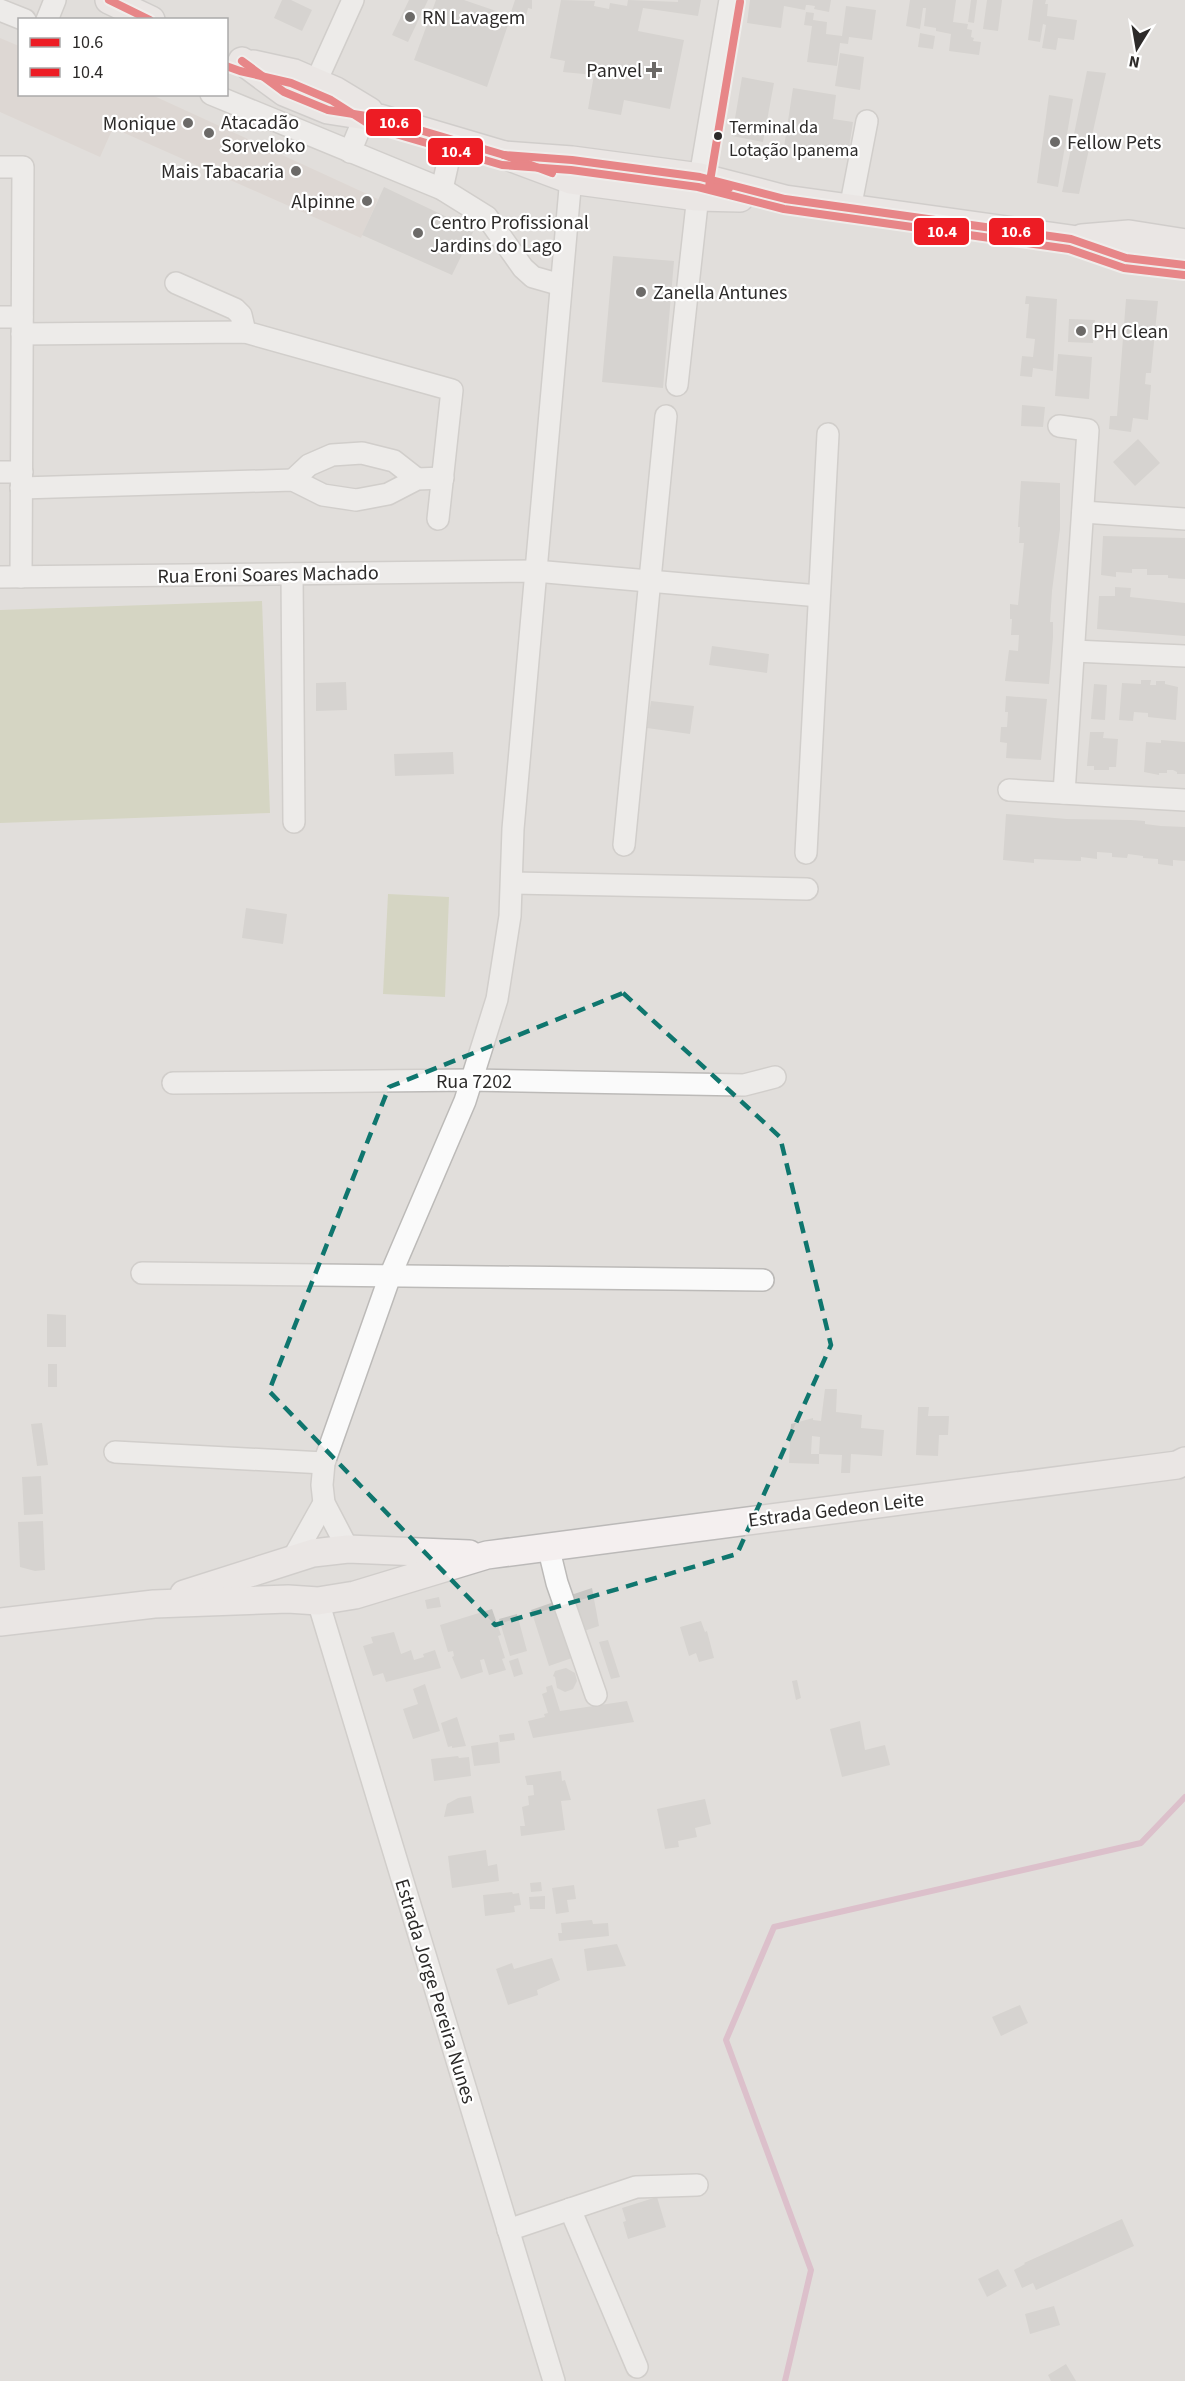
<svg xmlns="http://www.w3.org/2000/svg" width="1185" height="2381" font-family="'Source Sans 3',sans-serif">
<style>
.built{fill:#d8cfca}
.green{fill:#c5cba6}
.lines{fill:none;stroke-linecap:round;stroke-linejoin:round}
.stream{stroke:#d59cb8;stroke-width:6}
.building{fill:#c7c6c3}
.minor-casing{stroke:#bcbab8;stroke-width:24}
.major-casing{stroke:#bbb9b8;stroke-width:30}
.minor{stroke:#fafafa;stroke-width:21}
.major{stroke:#f4efef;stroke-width:27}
.bus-1-casing{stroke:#fff;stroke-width:12}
.bus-2-casing{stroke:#fff;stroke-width:12}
.bus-1{stroke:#ed1c24;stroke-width:8}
.bus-2{stroke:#ed1c24;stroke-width:8}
.marked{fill:none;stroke:#0f766e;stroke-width:4.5;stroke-dasharray:12 8;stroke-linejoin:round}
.poi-dot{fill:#6c6a68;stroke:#fff;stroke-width:2}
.bus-dot{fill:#2d2b2a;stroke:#fff;stroke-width:2}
.labels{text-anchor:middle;stroke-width:4.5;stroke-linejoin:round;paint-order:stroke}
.bus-label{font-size:18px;fill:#2d2b2a;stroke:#fff;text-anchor:start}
.poi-label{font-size:20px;fill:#2d2b2a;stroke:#fff;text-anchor:start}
.street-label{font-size:20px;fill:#2d2b2a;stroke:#fff}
.line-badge{stroke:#fff;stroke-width:2}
.badge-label{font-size:16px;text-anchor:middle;font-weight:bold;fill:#fff}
</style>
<rect width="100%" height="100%" fill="#e1dedb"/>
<polygon class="built" points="0,38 19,46 20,94 152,95 378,199 361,238 113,128 100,157 0,112"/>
<g class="green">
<polygon points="262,601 270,813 0,823 0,610"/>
<polygon points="388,894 449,897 445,997 383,994"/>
</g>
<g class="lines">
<polyline class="stream" points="785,2381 811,2270 726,2040 774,1927 1141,1843 1185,1797"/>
</g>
<g class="building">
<polygon points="282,0 291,0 312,10 302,31 274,18"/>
<polygon points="409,0 428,0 408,42 392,35"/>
<polygon points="436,0 464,0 511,16 487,87 414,60"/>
<polygon points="515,0 532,0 532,9 528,8 525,20 510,15"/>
<polygon points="561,0 595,1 594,6 609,9 610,3 627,6 628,0 678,2 678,0 701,0 698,16 643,8 638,31 684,40 670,109 624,100 621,115 588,109 594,75 563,72 565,61 550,58"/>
<polygon points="750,0 831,0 829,12 814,9 815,6 808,5 806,5 805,10 784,6 781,28 747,23"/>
<polygon points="910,0 956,0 953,22 968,24 967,29 972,30 971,37 974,38 973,41 981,42 979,55 949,51 951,34 936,31 936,28 924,26 926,8 923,8 920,29 906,26"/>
<polygon points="971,0 977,0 974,23 968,22"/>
<polygon points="987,0 1002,0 998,31 983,29"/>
<polygon points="1033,0 1046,0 1045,4 1048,4 1047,16 1077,20 1074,40 1058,38 1056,50 1042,48 1046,25 1043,24 1040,42 1028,40"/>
<polygon points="846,6 876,10 872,40 849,37 848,44 840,43 837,66 807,62 812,26 804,25 806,12 814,13 813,20 827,22 826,34 842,36"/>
<polygon points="920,33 935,36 933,49 918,47"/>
<polygon points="840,53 864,57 860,90 835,86"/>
<polygon points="1087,71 1106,73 1079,194 1062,192"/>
<polygon points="742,77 774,83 763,142 732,136"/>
<polygon points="793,88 836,95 833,119 853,122 849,148 829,144 827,155 784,147"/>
<polygon points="1049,95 1073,99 1058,187 1037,183"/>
<polygon points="384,187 474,230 452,275 362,235"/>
<polygon points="613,256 674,261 663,388 602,382"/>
<polygon points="1026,296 1057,299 1053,371 1033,368 1032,377 1020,376 1022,356 1033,357 1035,339 1026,338 1029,304 1025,304"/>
<polygon points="1126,299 1158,301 1151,373 1146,373 1145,384 1151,385 1148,420 1133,418 1131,432 1109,429 1110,416 1117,416"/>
<polygon points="1069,319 1095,320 1093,343 1068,342"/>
<polygon points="1058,354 1092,357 1089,399 1055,396"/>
<polygon points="1022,405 1045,407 1043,427 1021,426"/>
<polygon points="1138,439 1160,463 1135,486 1113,462"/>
<polygon points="1021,481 1060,483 1060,529 1052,591 1050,622 1053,622 1053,637 1049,684 1005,681 1009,650 1018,651 1019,635 1011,635 1012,619 1010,619 1010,604 1018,605 1024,543 1019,543 1020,527 1018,527"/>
<polygon points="1103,536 1185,538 1185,579 1168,578 1168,575 1147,575 1147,569 1132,569 1132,573 1116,572 1116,577 1101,575"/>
<polygon points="1115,587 1131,588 1130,597 1185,603 1185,636 1097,629 1099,596 1115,596"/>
<polygon points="712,646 769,654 767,673 709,665"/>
<polygon points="1141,680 1151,680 1150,685 1156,685 1156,681 1165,681 1165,684 1178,687 1176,720 1148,717 1148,713 1134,712 1133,721 1119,720 1122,683 1141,684"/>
<polygon points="346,682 347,710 316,711 316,683"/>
<polygon points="1094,684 1107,685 1105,720 1091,719"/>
<polygon points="1006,696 1047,699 1041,760 1006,758 1007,743 1000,742 1001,727 1007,727 1008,712 1005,712"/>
<polygon points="651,701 694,706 690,734 647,728"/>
<polygon points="1090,732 1104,732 1103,738 1118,739 1116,767 1109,767 1109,770 1094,770 1094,766 1087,766"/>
<polygon points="1161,740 1185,742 1185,774 1177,774 1177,772 1173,770 1167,770 1167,773 1159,773 1159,775 1144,772 1146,742 1161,743"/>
<polygon points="453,752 454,774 395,776 394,754"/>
<polygon points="1006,814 1067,819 1131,820 1145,821 1145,824 1161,826 1185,827 1185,861 1173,860 1173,866 1158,864 1158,859 1143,858 1143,856 1128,854 1127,858 1112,857 1112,853 1097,852 1097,859 1081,857 1081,861 1034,859 1034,863 1003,860"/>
<polygon points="246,908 287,914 283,944 242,938"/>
<polygon points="47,1314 66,1315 66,1347 47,1347"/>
<rect x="48" y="1364" width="9" height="23"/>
<polygon points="825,1389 837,1389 836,1412 862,1415 861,1428 884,1430 882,1456 851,1454 850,1473 841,1473 842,1455 819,1454 820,1437 812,1436 811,1454 819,1454 819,1464 789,1463 791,1424 813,1418 813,1420 821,1421"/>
<polygon points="918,1407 929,1407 928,1416 949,1416 948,1435 939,1435 938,1456 916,1455"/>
<polygon points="42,1423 48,1465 37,1466 31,1424"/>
<polygon points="41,1476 43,1514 24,1515 22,1477"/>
<polygon points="43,1521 45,1570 35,1571 20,1567 18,1522"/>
<polygon points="592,1588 599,1626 581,1632 568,1596"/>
<polygon points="439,1597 441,1607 427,1609 425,1600"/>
<polygon points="554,1602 572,1658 549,1666 531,1610"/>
<polygon points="492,1609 501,1635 498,1636 505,1658 502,1659 506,1670 489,1675 484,1659 480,1660 483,1672 461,1679 452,1657 454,1656 453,1651 448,1652 440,1625"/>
<polygon points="517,1614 527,1651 510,1656 499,1619"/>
<polygon points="701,1621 705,1632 707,1631 714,1658 699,1662 696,1653 689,1656 680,1627"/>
<polygon points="394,1632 401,1654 411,1650 414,1660 424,1657 423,1654 435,1650 441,1668 386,1682 383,1673 373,1676 363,1646 373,1643 371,1637"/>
<polygon points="608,1640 620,1677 611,1679 599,1642"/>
<polygon points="518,1658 523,1674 514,1677 509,1661"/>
<polygon points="566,1668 575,1673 577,1681 573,1689 565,1692 557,1688 555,1677 553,1676 555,1671"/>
<polygon points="797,1680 801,1698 796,1700 792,1681"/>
<polygon points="425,1684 440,1731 413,1739 403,1709 418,1704 413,1689"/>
<polygon points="552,1685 560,1711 627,1701 634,1722 533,1738 528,1721 545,1717 544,1714 548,1713 542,1694 547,1692 546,1687"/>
<polygon points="457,1717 466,1746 452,1748 452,1746 448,1747 441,1723"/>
<polygon points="860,1721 865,1750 885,1745 890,1765 842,1777 830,1729"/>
<polygon points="514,1733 515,1740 500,1742 499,1735"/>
<polygon points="498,1742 500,1763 474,1766 471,1746"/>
<polygon points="458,1756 459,1758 469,1757 471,1776 434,1781 431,1759"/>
<polygon points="561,1771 562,1781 565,1780 571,1800 561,1801 565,1830 521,1836 520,1826 525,1826 522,1807 529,1805 528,1796 534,1795 533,1785 527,1785 525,1776"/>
<polygon points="471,1796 474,1813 444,1817 447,1804 458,1798"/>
<polygon points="705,1799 711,1824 695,1828 697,1837 678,1841 679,1847 665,1849 657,1809"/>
<polygon points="486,1850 488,1866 497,1864 499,1881 452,1888 448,1856"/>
<polygon points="541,1882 542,1891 531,1892 530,1883"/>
<polygon points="574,1885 576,1899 567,1900 569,1912 556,1914 552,1888"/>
<polygon points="512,1892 513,1894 519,1893 521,1905 514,1906 515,1912 485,1916 483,1895"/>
<polygon points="545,1896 545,1909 530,1909 529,1897"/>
<polygon points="592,1920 593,1924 608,1923 609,1936 559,1941 558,1933 562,1933 561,1923"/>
<polygon points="617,1944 626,1966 587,1971 584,1949"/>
<polygon points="552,1958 560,1980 537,1990 538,1995 508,2005 496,1969 512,1963 514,1969"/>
<polygon points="1020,2005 1028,2023 1001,2036 992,2017"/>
<polygon points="657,2197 666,2227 628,2239 623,2222 626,2221 622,2208"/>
<polygon points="1122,2219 1134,2246 1036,2290 1033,2283 1022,2288 1014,2270 1025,2264 1024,2263"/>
<polygon points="998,2269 1007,2286 987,2297 978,2279"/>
<polygon points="1054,2306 1060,2325 1030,2334 1025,2314"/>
<polygon points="1066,2364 1076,2381 1051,2381 1048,2375"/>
</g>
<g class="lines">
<g class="minor-casing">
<g id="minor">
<polyline points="0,10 25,20"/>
<polyline points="47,20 55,0"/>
<polyline points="211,94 442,189 487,217 523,268 533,277 561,285"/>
<polyline points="310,95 353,0"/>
<polyline points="350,152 365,116"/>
<polyline points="0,167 23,167 21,577"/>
<polyline points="442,189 453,140"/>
<polyline points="850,209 867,121"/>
<polyline points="176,283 235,309 241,315 245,332"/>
<polyline points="0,317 22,317"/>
<polyline points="22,334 245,332 452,390 438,519"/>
<polyline points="677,385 700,177 730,0"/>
<polyline points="1059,426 1088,430 1064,793"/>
<polyline points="0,472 22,472"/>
<polyline points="293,480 309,465 332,455 362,453 394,461 417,479"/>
<polyline points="21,488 293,480 323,495 356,500 388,494 417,479 443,478"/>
<polyline points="1083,512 1185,519"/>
<polyline points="292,574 294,822"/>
<polyline points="0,577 535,571 819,596"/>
<polyline points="1074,651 1185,656"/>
<polyline points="1009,790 1185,800"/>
<polyline points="624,845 666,416"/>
<polyline points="806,853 828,434"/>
<polyline points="513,883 807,889"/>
<polyline points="173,1083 472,1080 744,1085 775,1077"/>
<polyline points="142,1273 763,1280"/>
<polyline points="115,1452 324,1463"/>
<polyline points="548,1546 557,1583 596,1695"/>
<polyline points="348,1549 324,1503 322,1485 324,1463 390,1276 465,1101 497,999 510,916 513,829 572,166"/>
<polyline points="292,1560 324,1503"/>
<polyline points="318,1601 554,2381"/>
<polyline points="570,2209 637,2367"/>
<polyline points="508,2230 636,2187 697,2185"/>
</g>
</g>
<g class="major-casing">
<g id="major">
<polyline points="109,0 151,20"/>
<polyline points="242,61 284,92 328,110 379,118 504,155 571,180 697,197 740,198"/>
<polyline points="253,64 294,73 336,91 369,111"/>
<polyline points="504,155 572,160 700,177 785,199 1071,239 1126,258 1185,265"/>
<polyline points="1082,238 1129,234 1185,243"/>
<polyline points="184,1594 313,1553 348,1549 469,1554"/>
<polyline points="0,1622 154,1604 288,1599 318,1601 355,1595 487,1555 1177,1465 1185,1461"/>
</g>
</g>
<use href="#minor" class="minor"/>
<use href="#major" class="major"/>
<g class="bus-1-casing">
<g id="bus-1">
<polyline points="109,0 150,20"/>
<polyline points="242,61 284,92 328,110 379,118 504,155 552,173"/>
<polyline points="504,155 572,160 700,177 785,199 1071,239 1126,258 1185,265"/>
</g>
</g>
<g class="bus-2-casing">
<g id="bus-2">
<polyline points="226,66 240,71 291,83 331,100 375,128 502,165 571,170 698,187 784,209 1069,249 1124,268 1184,275"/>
<polyline points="729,188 709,187 740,2"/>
</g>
</g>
<use href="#bus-1" class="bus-1"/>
<use href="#bus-2" class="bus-2"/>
</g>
<path d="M0 0H1185V2381H0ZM 623,993 L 780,1137 L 831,1345 L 737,1554 L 495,1625 L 269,1391 L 389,1087 Z" fill="#e1dedb" fill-opacity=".55" fill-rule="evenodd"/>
<path class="marked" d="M 623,993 L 780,1137 L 831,1345 L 737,1554 L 495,1625 L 269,1391 L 389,1087 Z"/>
<g class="poi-dot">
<circle cx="410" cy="17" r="6"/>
<path d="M651 61h6v6h6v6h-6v6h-6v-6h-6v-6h6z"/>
<circle cx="188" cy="123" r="6"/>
<circle cx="209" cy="133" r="6"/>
<circle cx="1055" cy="142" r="6"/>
<circle cx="296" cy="171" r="6"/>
<circle cx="367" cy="201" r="6"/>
<circle cx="418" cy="233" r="6"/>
<circle cx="641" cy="292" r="6"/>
<circle cx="1081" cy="331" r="6"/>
</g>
<circle class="bus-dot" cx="718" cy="136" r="5"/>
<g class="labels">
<g class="bus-label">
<text x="729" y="133">Terminal da<tspan x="729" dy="23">Lotação Ipanema</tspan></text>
</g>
<g class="poi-label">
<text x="422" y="24">RN Lavagem</text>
<text x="642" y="77" text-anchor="end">Panvel</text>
<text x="221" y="129">Atacadão<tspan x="221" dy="23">Sorveloko</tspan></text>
<text x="176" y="130" text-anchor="end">Monique</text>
<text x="1067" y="149">Fellow Pets</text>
<text x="284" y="178" text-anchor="end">Mais Tabacaria</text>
<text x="355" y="208" text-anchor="end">Alpinne</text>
<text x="430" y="229">Centro Profissional<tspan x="430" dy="23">Jardins do Lago</tspan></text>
<text x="653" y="299">Zanella Antunes</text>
<text x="1093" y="338">PH Clean</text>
</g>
<g class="street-label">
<text transform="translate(268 574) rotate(-1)" y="7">Rua Eroni Soares Machado</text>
<text x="474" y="1088">Rua 7202</text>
<text transform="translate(836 1509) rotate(-7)" y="7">Estrada Gedeon Leite</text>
<text transform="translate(436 1991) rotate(73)" y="7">Estrada Jorge Pereira Nunes</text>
</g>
</g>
<g class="line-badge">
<rect x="365" y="108" width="57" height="29" rx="6" fill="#ed1c24"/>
<rect x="427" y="137" width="57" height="29" rx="6" fill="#ed1c24"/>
<rect x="913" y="217" width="57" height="29" rx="6" fill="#ed1c24"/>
<rect x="988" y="217" width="57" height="29" rx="6" fill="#ed1c24"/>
</g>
<g class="badge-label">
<text x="394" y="128">10.6</text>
<text x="456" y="157">10.4</text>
<text x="942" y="237">10.4</text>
<text x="1016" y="237">10.6</text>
</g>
<rect x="18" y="18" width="210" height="78" fill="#ffffff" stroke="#abaaaa" stroke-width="1.5"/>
<rect x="30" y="38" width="30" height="9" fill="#ed1c24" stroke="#abaaaa" stroke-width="1.5"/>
<text x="72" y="48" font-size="18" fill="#2d2b2a">10.6</text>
<rect x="30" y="68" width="30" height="9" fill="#ed1c24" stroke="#abaaaa" stroke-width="1.5"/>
<text x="72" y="78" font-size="18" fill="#2d2b2a">10.4</text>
<g transform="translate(1137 48) rotate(191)" stroke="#ffffff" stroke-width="4.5" paint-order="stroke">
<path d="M0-4.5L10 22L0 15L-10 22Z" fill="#2d2b2a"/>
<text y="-9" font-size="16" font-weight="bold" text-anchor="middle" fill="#2d2b2a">N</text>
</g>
</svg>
